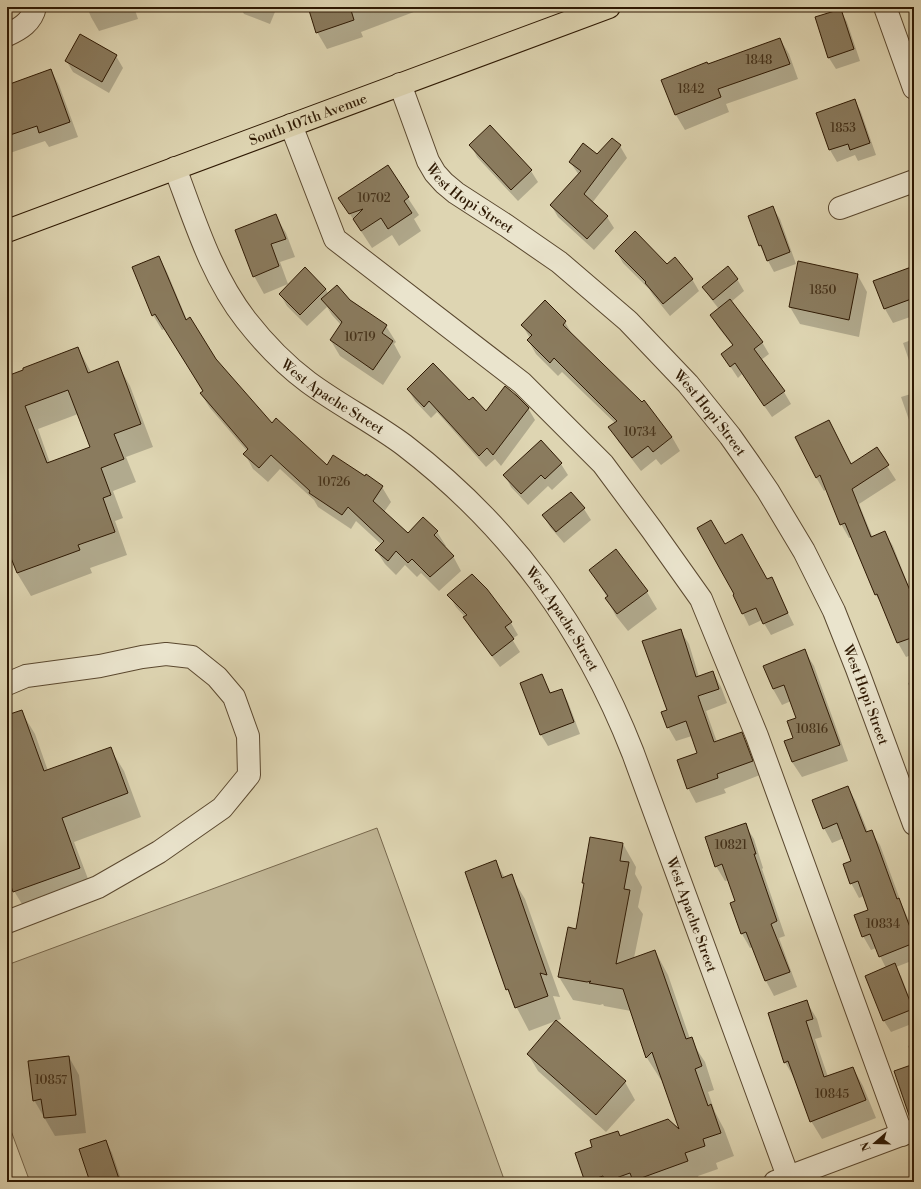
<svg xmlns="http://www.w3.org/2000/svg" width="921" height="1189" font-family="'Libre Bodoni',serif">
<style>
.green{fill:#c0b594;stroke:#77674c}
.shadow{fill:#0003;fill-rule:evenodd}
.building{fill:#8a7b5e;stroke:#2e1903;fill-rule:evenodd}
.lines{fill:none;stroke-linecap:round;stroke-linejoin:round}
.minor-casing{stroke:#5a482f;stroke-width:24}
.major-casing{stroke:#2e1903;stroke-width:24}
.minor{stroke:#eae4cd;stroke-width:22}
.major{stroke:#ded5b2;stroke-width:22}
.labels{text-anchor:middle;stroke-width:4;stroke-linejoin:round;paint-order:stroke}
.number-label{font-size:12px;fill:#45321a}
.street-label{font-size:14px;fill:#2e1903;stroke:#eae4cd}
</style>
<rect width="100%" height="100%" fill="#ded5b2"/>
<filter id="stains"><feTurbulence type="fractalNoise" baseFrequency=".005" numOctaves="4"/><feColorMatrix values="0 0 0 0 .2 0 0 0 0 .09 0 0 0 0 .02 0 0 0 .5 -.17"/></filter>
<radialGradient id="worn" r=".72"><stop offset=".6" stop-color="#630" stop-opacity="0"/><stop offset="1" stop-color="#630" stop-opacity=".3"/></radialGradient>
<polygon class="green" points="377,828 505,1182 30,1182 7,1120 7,965"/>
<g class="shadow">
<polygon points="87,7 134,7 138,19 99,31 91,17"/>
<polygon points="240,7 277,7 270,24 244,14"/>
<polygon points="309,7 427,7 361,32 363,37 327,49 317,32"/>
<polygon points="840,10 847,22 860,61 836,69 829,58"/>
<polygon points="780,39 789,54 798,79 726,104 729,112 685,130 676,115 663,81"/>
<polygon points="116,56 123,68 109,93 73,72 66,60"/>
<polygon points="51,70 59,85 78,137 49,147 45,141 7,154 7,82 9,85"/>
<polygon points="855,101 861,112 876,155 858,161 855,155 837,162 830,150 817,113"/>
<polygon points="471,145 531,171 538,182 518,201 477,157"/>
<polygon points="620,146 627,158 592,203 607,217 614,228 594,250 558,217 551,205 579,175 570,162 597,155"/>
<polygon points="387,166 419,215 414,219 421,231 399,246 392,235 372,248 340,199"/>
<polygon points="773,208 780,219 796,264 774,272 760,246 749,217"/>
<polygon points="275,215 286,233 295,257 280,262 288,284 264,294 254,276"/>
<polygon points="616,251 667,266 692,279 699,291 670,316 653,295 649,289 623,263"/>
<polygon points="159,257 167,272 187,320 215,359 272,425 327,466 365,477 366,475 382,487 391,502 384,512 408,534 437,532 446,546 444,547 453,556 461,571 439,591 421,573 417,577 405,565 396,575 385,564 376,550 382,545 356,521 351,529 318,507 314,500 280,469 268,482 253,469 245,454 247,451 210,408 201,394 203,392 165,329 162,330 153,315 134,268"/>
<polygon points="914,267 914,319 913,316 893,323 885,309 874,281"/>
<polygon points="305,269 326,289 328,294 349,300 386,326 396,342 394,344 401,357 383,385 340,356 331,341 341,325 332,315 327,307 307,326 287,306 280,294"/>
<polygon points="857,274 867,292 859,337 800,324 790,307"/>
<polygon points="737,279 744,291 731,302 762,342 769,354 761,360 784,392 791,404 772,417 742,374 738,378 722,354 733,346 718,327 711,315 719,309 711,299 704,288"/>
<polygon points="565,322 573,336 672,437 680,451 661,465 656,459 641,471 618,441 610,427 615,423 562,372 558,376 536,354 528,340 530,338 522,325"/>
<polygon points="914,339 914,375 903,343"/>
<path d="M 78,348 L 91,372 L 117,363 L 130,386 L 153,447 L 126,457 L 136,482 L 113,491 L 123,518 L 115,521 L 127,555 L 90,568 L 92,573 L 31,596 L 17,573 L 7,545 L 7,377 ZM 78,414 L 91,448 L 50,463 L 38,429 Z"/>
<polygon points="408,389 469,402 486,413 528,408 535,420 501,466 495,459 486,467 437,412 431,418 415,401"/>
<polygon points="914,393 914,429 909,420 901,397"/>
<polygon points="829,421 852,465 876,449 896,480 859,504 873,538 885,533 893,546 914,600 914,654 906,657 898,643 884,609 876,595 852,537 849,538 841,524 827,489 824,491 816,477"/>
<polygon points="540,441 561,464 568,475 552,490 548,486 528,505 511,487 505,475"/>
<polygon points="584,509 591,520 564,543 550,527 544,516"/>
<polygon points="724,545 767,580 771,578 794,625 771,635 762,620 749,626 734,595 736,594"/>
<polygon points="616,550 647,592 657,609 628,631 616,616 606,598 607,597 590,570"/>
<polygon points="449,595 511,623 518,635 512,639 520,652 500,667 471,629 465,618 465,617 456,607"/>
<polygon points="680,630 689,644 699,677 713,672 721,687 727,703 706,711 717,742 741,733 750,747 760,775 724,789 726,793 696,803 688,788 699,754 692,736 676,741 668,727 668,711"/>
<polygon points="804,650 814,666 848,761 802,777 792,762 798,719 791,701 782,705 773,689 764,666"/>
<polygon points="542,675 551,694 561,690 568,702 580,734 548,746 541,735 521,683"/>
<polygon points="914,681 914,699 908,683"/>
<polygon points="21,711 35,734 48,771 110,748 124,771 141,817 74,842 93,892 28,914 14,891 7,872 7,716"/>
<polygon points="848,787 856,802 868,832 871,831 880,845 902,905 906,914 914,933 914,960 896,967 901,976 914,1009 914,1023 891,1032 884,1021 886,968 876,948 871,950 863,936 870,910 864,896 859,898 851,883 853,862 844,838 832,843 824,828"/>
<polygon points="745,825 754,839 763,868 762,869 785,936 779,938 797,987 774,996 766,981 753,947 750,948 742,934 736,901 729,880 725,881 716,866"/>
<polygon points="623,844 636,867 635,874 642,887 638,907 643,914 634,958 655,951 668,975 690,1039 705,1062 714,1090 708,1092 715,1112 724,1129 734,1156 716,1163 718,1169 698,1176 700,1182 586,1182 576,1154 620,1137 681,1132 663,1078 661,1080 647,1058 631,1011 604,1006 603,1004 600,1005 573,1000 559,977 577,930 585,886 583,883"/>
<polygon points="496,862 505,878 511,876 525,899 560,997 553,996 561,1019 529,1031 507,989"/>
<polygon points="806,1001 817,1019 822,1037 815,1039 828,1077 853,1068 863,1086 876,1118 822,1139 811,1121 795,1080 785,1062"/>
<polygon points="914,1044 914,1061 908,1046"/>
<polygon points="528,1054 625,1082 635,1100 606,1132 538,1071"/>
<polygon points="69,1057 79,1075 86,1133 55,1136 34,1100"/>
<polygon points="106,1141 112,1153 122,1182 91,1182"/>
</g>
<g class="building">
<polygon points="308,7 350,7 354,20 316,33"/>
<polygon points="841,9 854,49 828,58 815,17"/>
<polygon points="80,34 117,55 102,82 65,61"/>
<polygon points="780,38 790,64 718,89 721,97 675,115 661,80 707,62 708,64"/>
<polygon points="51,69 70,122 39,133 37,126 7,136 7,85"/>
<polygon points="855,99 870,143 850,150 848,144 829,150 816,113"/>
<polygon points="490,125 532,170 511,190 469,145"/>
<polygon points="612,138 621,145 584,194 608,216 587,239 550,205 581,171 569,162 583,143 597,154"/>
<polygon points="388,165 409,197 404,201 412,213 388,229 381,218 361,231 353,219 363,209 349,214 338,198"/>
<polygon points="773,206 790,252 767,261 761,245 759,246 748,216"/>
<polygon points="276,214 286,239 271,244 279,266 253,277 235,230"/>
<polygon points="635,231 667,264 675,257 693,279 663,304 645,283 646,282 615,251"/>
<polygon points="159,256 186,320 190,317 216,359 272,423 276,418 327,465 333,455 365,476 366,474 383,486 373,501 408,533 423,517 438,531 434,535 454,556 430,577 412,559 408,563 396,551 388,561 375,550 384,541 348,507 342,515 309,493 310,491 271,455 259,468 243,454 248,449 200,393 203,391 155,314 152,316 132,267"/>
<polygon points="798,261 858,274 849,320 789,307"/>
<polygon points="728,266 738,279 713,300 702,287"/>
<polygon points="914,266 914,298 884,309 873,281"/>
<polygon points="305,267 326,289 300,315 279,294"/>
<polygon points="337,285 350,300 387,325 382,333 393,341 373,370 330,340 342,322 321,299"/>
<polygon points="730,299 763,342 754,349 785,391 764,406 735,363 730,367 721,354 733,345 710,315"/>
<polygon points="545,300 566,321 563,325 642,402 644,400 672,437 653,452 648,446 632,458 608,427 617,421 554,358 550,363 527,340 532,335 521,325"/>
<path d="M 78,347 L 88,373 L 118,361 L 141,424 L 114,434 L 124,459 L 101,468 L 111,495 L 103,498 L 115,532 L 78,545 L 80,550 L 17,573 L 7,548 L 7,376 L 23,370 L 23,368 ZM 68,390 L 90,447 L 47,463 L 25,406 Z"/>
<polygon points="433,363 469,400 473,397 486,411 505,386 517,396 529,408 493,455 487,448 479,456 429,401 424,407 407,389"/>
<polygon points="829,420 851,464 877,447 889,465 852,489 871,537 885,531 914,600 914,637 897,643 877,594 875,595 845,523 840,525 820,475 816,478 795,437"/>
<polygon points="541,440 562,463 545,479 541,475 521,494 503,475"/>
<polygon points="571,492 585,508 556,532 542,515"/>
<polygon points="711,520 725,544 742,534 767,579 772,577 788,613 763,624 756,608 742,614 733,595 734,594 697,528"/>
<polygon points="616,549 648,591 617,614 605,598 608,596 589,570"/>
<polygon points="472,574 487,589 512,622 505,627 514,639 492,656 463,617 467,615 447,595"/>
<polygon points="681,629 696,677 713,671 719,689 698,696 714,742 742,732 753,761 717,774 718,778 687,789 677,760 697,753 686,721 667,728 661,712 667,710 642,641"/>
<polygon points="805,649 840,745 792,762 784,741 793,738 787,721 796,718 784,685 773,689 763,666"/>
<polygon points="542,674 550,693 562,689 574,722 540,735 520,683"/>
<polygon points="22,710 44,771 111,747 128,793 62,818 80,868 13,892 7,875 7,715"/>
<polygon points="848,786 866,832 872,830 897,899 899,898 914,938 914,943 879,957 870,934 862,937 854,915 868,910 858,881 850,884 843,864 851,861 837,823 823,829 812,800"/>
<polygon points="746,823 756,854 754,854 777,921 771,924 790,972 765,981 746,932 741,934 730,903 735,901 722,864 715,867 705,837"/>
<polygon points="590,837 623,843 620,861 629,862 624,889 630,890 616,964 655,950 686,1039 692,1037 702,1066 695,1069 708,1106 711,1104 721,1133 703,1139 705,1146 685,1153 688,1161 633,1181 630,1173 605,1182 603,1176 585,1182 575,1153 592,1147 590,1140 618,1131 620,1136 668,1119 679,1129 652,1052 646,1058 623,989 589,983 591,981 587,982 558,977 568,927 576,929 584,883 582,883"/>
<polygon points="496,860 502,878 512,874 547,975 540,973 548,996 515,1008 508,989 506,990 465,872"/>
<polygon points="895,963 913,1009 883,1021 865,976"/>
<polygon points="807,1000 813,1019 806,1021 824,1077 853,1067 866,1100 810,1122 788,1061 784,1063 768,1013"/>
<polygon points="556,1020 626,1081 596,1115 527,1054"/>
<polygon points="69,1056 76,1115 44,1118 41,1099 33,1101 28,1061"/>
<polygon points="914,1064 914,1118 910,1118 894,1071"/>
<polygon points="106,1140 120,1182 90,1182 79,1149"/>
</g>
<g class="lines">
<g class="minor-casing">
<g id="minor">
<polyline points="885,7 914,88"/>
<path d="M 7,35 C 20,29 32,22 35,7"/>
<path id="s1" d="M 400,84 L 428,161 L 435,173 L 444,183 L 456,193 L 507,226 L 559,262 L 628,321 L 688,384 L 730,436 L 749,463 L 768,491 L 804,551 L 834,611 L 857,669 L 914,824"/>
<polyline points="291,125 335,239 522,383 603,464 652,530 701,599 757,736 902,1135"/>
<path id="s2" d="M 175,168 C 195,221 211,275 246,320 C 264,343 284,364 308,382 C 339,405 373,422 404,445 C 511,527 584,628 633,753 L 790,1182"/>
<polyline points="840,208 914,181"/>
<polyline points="7,684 26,676 100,666 142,657 166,654 192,657 217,677 234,697 248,736 249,775 222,808 159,852 98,887 7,922"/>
<polyline points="775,1182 914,1130"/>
</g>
</g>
<g class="major-casing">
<g id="major">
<path id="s3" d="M 7,231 L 609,7"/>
</g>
</g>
<use href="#minor" class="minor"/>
<use href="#major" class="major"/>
</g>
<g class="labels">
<g class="number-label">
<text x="759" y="64">1848</text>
<text x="691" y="93">1842</text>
<text x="843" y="132">1853</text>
<text x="374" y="202">10702</text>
<text x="823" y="294">1850</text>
<text x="360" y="341">10719</text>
<text x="640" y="436">10734</text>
<text x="334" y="486">10726</text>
<text x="812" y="733">10816</text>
<text x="731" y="849">10821</text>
<text x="883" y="928">10834</text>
<text x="51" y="1084">10857</text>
<text x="832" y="1098">10845</text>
</g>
<g class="street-label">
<text dy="5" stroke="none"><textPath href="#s3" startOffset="321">South 107th Avenue</textPath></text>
<text dy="5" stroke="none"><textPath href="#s1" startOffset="139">West Hopi Street</textPath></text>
<text dy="5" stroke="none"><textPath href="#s2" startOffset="285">West Apache Street</textPath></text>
<text dy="5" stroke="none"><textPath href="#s1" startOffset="463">West Hopi Street</textPath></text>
<text dy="5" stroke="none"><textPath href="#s2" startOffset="608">West Apache Street</textPath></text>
<text dy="5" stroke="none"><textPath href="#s1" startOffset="787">West Hopi Street</textPath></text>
<text dy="5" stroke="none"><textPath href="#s2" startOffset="932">West Apache Street</textPath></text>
</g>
</g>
<rect width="921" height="1189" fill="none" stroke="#ded5b2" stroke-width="24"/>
<rect x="8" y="8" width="905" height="1173" fill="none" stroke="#2e1903" stroke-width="2"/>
<rect x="12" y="12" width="897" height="1165" fill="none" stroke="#2e1903"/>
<g transform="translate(875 1143) rotate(250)" stroke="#eae4cd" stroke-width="3" paint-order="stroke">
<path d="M0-3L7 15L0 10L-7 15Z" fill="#2e1903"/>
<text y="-6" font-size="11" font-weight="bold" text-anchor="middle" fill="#2e1903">N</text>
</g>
<rect width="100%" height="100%" filter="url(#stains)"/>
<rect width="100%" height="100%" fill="url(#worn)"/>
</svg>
